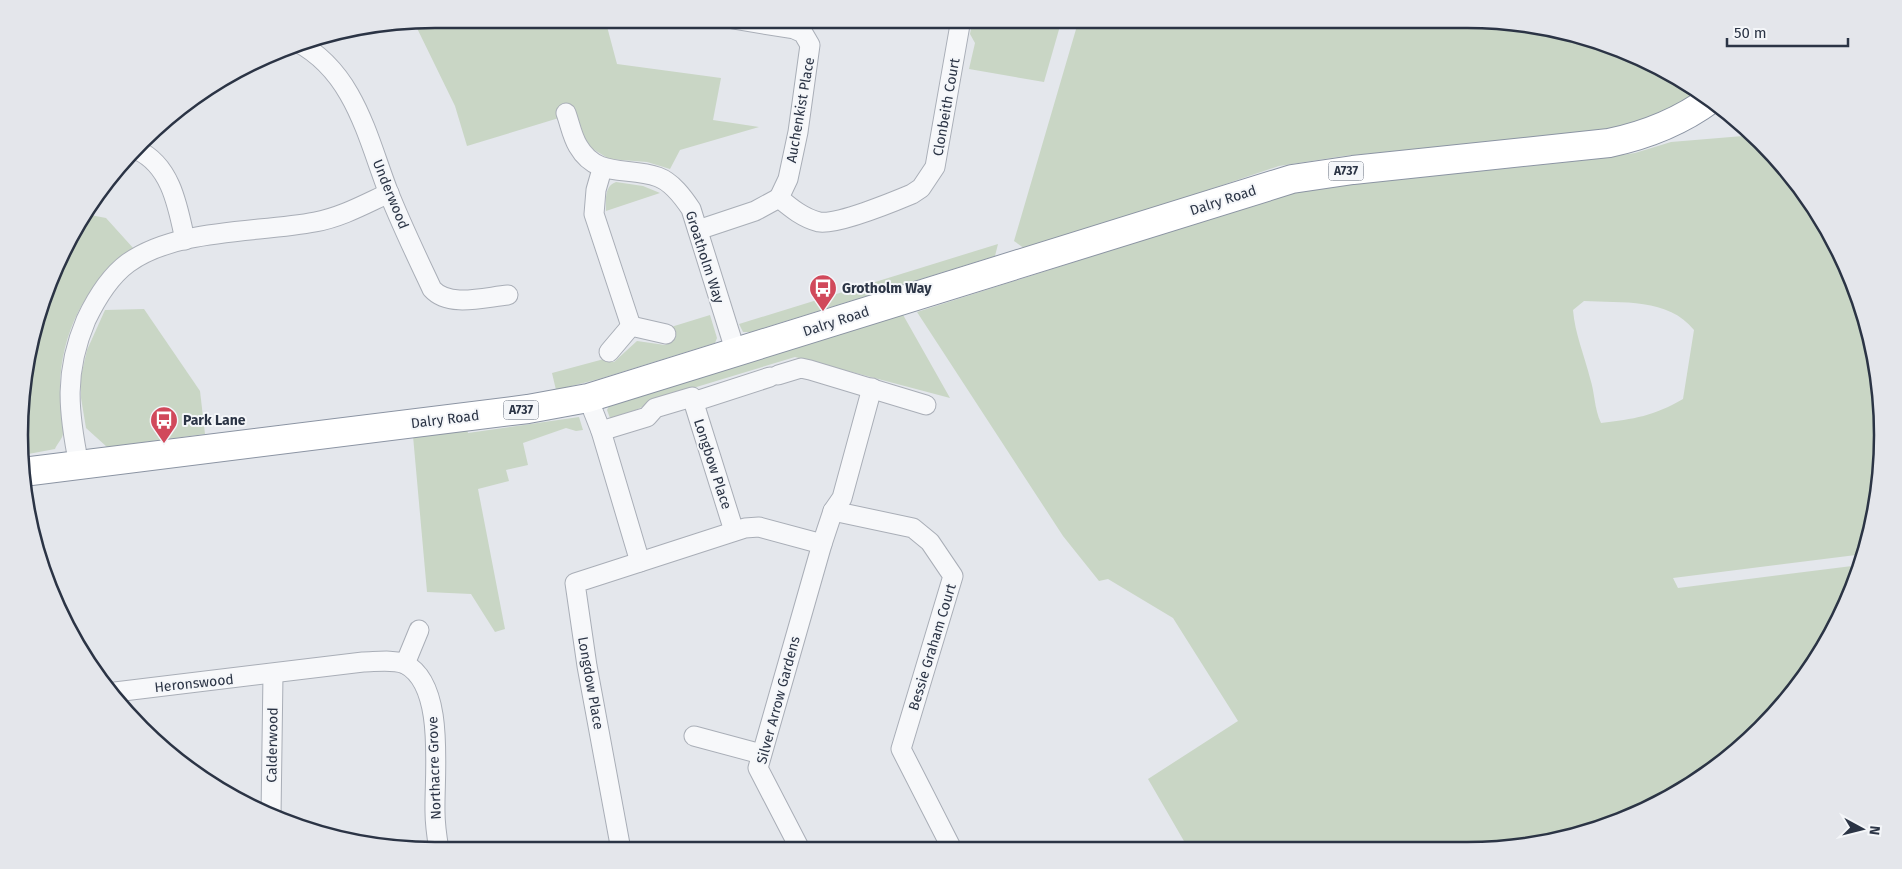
<svg xmlns="http://www.w3.org/2000/svg" width="1902" height="869" font-family="'Fira Sans',sans-serif">
<style>
.built{fill:#d2d6de}
.green{fill:#c9d6c5;fill-rule:evenodd}
.lines{fill:none;stroke-linecap:round;stroke-linejoin:round}
.minor-casing{stroke:#a9aeb7;stroke-width:21}
.trunk-casing{stroke:#8b94a3;stroke-width:30}
.minor{stroke:#f7f8fa;stroke-width:19}
.trunk{stroke:#fff;stroke-width:28}
.labels{text-anchor:middle;stroke-width:4;stroke-linejoin:round;paint-order:stroke}
.shield{fill:#f4f6f9;stroke:#676e7b;stroke-width:1}
.shield-label{font-size:12px;font-weight:bold;fill:#2b3445}
.street-label{font-size:14px;fill:#2b3445;stroke:#f4f6f9}
.poi-label{font-size:14px;font-weight:bold;fill:#2b3445;stroke:#f4f6f9;text-anchor:start}
.rim{fill:none;stroke:#2b3445;stroke-width:2.5}
</style>
<rect width="100%" height="100%" fill="#e4e7ec"/>
<polygon class="built" points="1532,25 1548,27 1630,52 1534,25"/>
<g class="green">
<polygon points="435,19 605,19 617,64 721,78 713,120 759,127 680,150 670,169 647,162 609,159 593,149 581,137 572,114 467,146 455,106 414,22"/>
<polygon points="973,19 1062,19 1044,82 969,69 975,43 970,34"/>
<polygon points="1079,19 1468,19 1532,25 1630,52 1698,89 1666,115 1622,129 1344,156 1279,166 1028,251 1014,241"/>
<path d="M 1755,135 C 1769,147 1780,163 1792,178 C 1869,272 1894,395 1875,514 C 1873,527 1868,541 1864,554 L 1673,578 L 1678,588 L 1860,565 L 1852,593 L 1798,687 L 1721,764 L 1627,818 L 1522,847 L 1188,848 L 1148,779 L 1238,721 L 1173,618 L 1108,579 L 1099,581 L 1063,536 L 917,312 L 1231,212 L 1292,190 L 1587,160 L 1635,153 L 1671,142 ZM 1584,301 C 1621,303 1669,298 1694,330 L 1683,399 C 1654,416 1634,419 1601,423 C 1594,408 1595,393 1590,378 C 1584,354 1575,334 1573,310 Z"/>
<path d="M 616,182 L 643,186 L 660,193 L 606,211 C 606,201 604,186 616,182 Z"/>
<path d="M 85,214 L 106,218 L 134,249 C 88,279 61,331 60,387 C 59,402 65,418 63,433 C 63,438 57,444 55,449 L 23,455 L 27,354 L 74,227 Z"/>
<polygon points="998,244 995,256 751,332 743,332 739,324"/>
<polygon points="144,309 200,391 205,434 107,447 86,428 81,398 81,376 87,350 105,310"/>
<polygon points="902,313 950,398 795,357 657,399 636,410 610,418 607,410 610,404"/>
<polygon points="710,315 717,338 715,343 599,379 556,390 552,373 604,359 614,362 637,341 665,345 668,342 671,327"/>
<polygon points="579,417 583,430 576,431 566,428 523,443 528,465 506,470 509,481 478,489 505,629 495,632 471,594 427,592 413,436 467,429 468,433"/>
</g>
<g class="lines">
<g class="minor-casing">
<g id="minor">
<polyline points="733,19 794,29 803,33 810,45 798,132 788,179 779,198"/>
<path d="M 297,42 C 354,72 367,136 388,191 C 401,224 417,257 432,289 C 449,308 485,297 508,295"/>
<path d="M 566,113 C 570,124 572,136 578,146 C 597,179 628,166 658,177 C 672,182 683,197 691,209 L 736,353"/>
<path d="M 137,150 C 171,165 178,207 185,240"/>
<polyline points="602,169 596,190 594,214 631,326"/>
<path d="M 698,230 L 755,211 L 779,198 C 791,208 803,218 819,222 C 837,225 893,202 912,194 L 921,188 L 935,167 L 961,19"/>
<polyline points="609,352 631,326 666,334"/>
<polyline points="778,375 801,368 810,370 926,405"/>
<polyline points="588,398 601,431 640,562 745,528 759,527 822,544 833,511 842,498 872,388"/>
<polyline points="693,402 770,377"/>
<polyline points="601,431 647,417 655,408 692,397 734,531"/>
<path d="M 79,465 C 68,411 64,372 86,320 C 96,299 109,277 128,263 C 177,228 258,233 315,222 C 342,217 365,204 389,193"/>
<polyline points="833,511 913,528 930,542 953,576 901,749 952,849"/>
<polyline points="405,664 419,630"/>
<path d="M 115,692 L 363,662 C 375,662 393,659 405,664 C 446,685 434,774 435,812 C 435,825 437,838 439,850"/>
<polyline points="694,736 761,754"/>
<polyline points="271,816 273,674"/>
<polyline points="800,849 758,768 822,544"/>
<polyline points="621,850 587,666 575,583 640,562"/>
</g>
</g>
<g class="trunk-casing">
<path id="trunk" d="M 23,472 L 528,409 L 588,398 L 1292,179 L 1353,170 L 1609,143 C 1647,135 1680,122 1711,99"/>
</g>
<use href="#minor" class="minor"/>
<use href="#trunk" class="trunk"/>
</g>
<defs>
<g id="bus-pin" transform="scale(1.4375)"><path d="M0 17L-7.5 6A9.5 9.5 0 1 1 7.5 6Z" fill="#d1495b" stroke="#f4f6f9"/><path d="M-5-6H5V4H4V6H2V4H-2V6H-4V4H-5ZM-3.5-4V0h7V-4ZM-3.5 1.2v1.5H-2V1.2ZM2 1.2v1.5H3.5V1.2Z" fill="#fff"/></g>
</defs>
<g fill-rule="evenodd">
<use href="#bus-pin" x="823" y="288"/>
<use href="#bus-pin" x="164" y="420"/>
</g>
<g class="labels">
<g class="shield">
<rect x="1328.5" y="161.5" width="35" height="19" rx="4"/>
<rect x="503.5" y="400.5" width="35" height="19" rx="4"/>
</g>
<g class="shield-label">
<text x="1346" y="175">A737</text>
<text x="521" y="414">A737</text>
</g>
<g class="street-label">
<text transform="translate(946 107) rotate(-80)" y="5">Clonbeith Court</text>
<text transform="translate(800 110) rotate(-80)" y="5">Auchenkist Place</text>
<text transform="translate(391 194) rotate(68)" y="5">Underwood</text>
<text transform="translate(1223 200) rotate(-18)" y="5">Dalry Road</text>
<text transform="translate(705 257) rotate(72)" y="5">Groatholm Way</text>
<text transform="translate(836 321) rotate(-18)" y="5">Dalry Road</text>
<text transform="translate(445 419) rotate(-7)" y="5">Dalry Road</text>
<text transform="translate(713 464) rotate(72)" y="5">Longbow Place</text>
<text transform="translate(932 647) rotate(-73)" y="5">Bessie Graham Court</text>
<text transform="translate(194 683) rotate(-6)" y="5">Heronswood</text>
<text transform="translate(591 683) rotate(80)" y="5">Longdow Place</text>
<text transform="translate(778 700) rotate(-75)" y="5">Silver Arrow Gardens</text>
<text transform="translate(272 745) rotate(-89)" y="5">Calderwood</text>
<text transform="translate(434 768) rotate(-92)" y="5">Northacre Grove</text>
</g>
<g class="poi-label">
<text x="842" y="293">Grotholm Way</text>
<text x="183" y="425">Park Lane</text>
</g>
</g>
<path d="M0 0H1902V869H0ZM435 28H1467A407 407 0 0 1 1874 435V435A407 407 0 0 1 1467 842H435A407 407 0 0 1 28 435V435A407 407 0 0 1 435 28Z" fill="#e4e6eb" fill-rule="evenodd"/>
<path class="rim" d="M435 28H1467A407 407 0 0 1 1874 435V435A407 407 0 0 1 1467 842H435A407 407 0 0 1 28 435V435A407 407 0 0 1 435 28Z"/>
<g transform="translate(1862 829) rotate(97)" stroke="#f4f6f9" stroke-width="4" paint-order="stroke">
<path d="M0-4L9 19L0 12L-9 19Z" fill="#2b3445"/>
<text y="-8" font-size="14" font-weight="bold" text-anchor="middle" fill="#2b3445">N</text>
</g>
<path d="M1727 38v8h121v-8" fill="none" stroke="#2b3445" stroke-width="2.5"/>
<text x="1734" y="38" font-size="15" fill="#2b3445" stroke="#f4f6f9" stroke-width="4" paint-order="stroke">50 m</text>
</svg>
